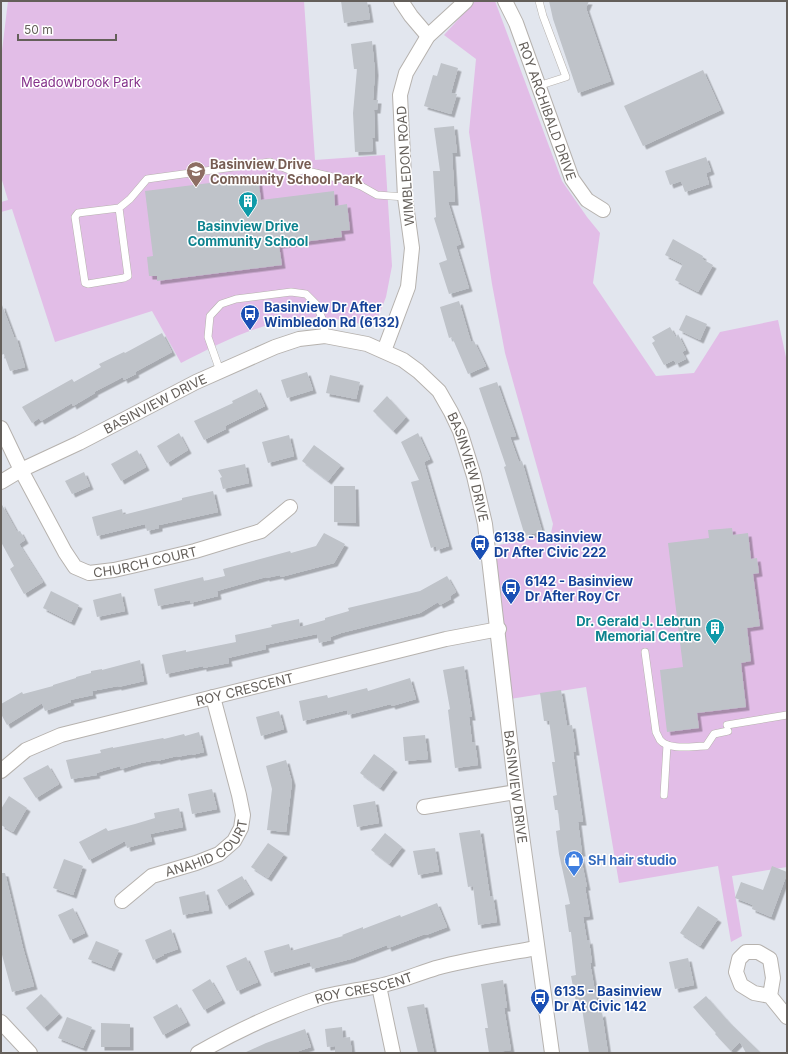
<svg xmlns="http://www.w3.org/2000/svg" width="788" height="1054" font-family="Inter,sans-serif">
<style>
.green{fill:#e2bde7}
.building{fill:#bfc3c9;filter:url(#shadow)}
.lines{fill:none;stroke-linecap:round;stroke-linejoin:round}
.lane-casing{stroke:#b6b2ae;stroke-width:8}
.street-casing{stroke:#b6b2ae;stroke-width:16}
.lane{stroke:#fff;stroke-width:7}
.street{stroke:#fff;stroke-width:14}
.labels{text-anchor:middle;stroke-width:3;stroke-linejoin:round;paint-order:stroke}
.park-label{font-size:13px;fill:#85328b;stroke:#fff}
.street-label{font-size:13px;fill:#645f5a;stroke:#fff}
.education-label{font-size:13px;font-weight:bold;fill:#785e54;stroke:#fff;text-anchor:start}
.culture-label{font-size:13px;font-weight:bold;fill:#0d838f;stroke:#fff}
.transit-label{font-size:13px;font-weight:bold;fill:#164399;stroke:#fff;text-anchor:start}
.shop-label{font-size:13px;font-weight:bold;fill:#366cbe;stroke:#fff;text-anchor:start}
</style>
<defs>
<filter id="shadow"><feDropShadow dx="3.5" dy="3.5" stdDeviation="0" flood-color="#0004"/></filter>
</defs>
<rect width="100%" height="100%" fill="#e2e6ee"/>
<g class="green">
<path d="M 8,1 L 304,1 L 315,160 L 385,155 L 392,266 L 386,297 L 377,320 L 374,323 C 366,327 340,319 329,318 C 321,317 312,317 304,318 C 260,322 220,343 181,363 L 152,311 L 55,342 L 12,209 L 1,212 L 1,202 L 8,200 L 1,177 L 1,59 Z"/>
<polygon points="475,1 495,1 562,181 587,217 600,233 593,283 656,376 694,373 720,332 778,320 787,362 787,867 732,876 742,936 731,942 718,866 619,883 586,687 510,699 490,547 551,533 553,524 505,353 492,284 469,132 476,59 444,35"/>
</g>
<g class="building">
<polygon points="341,1 367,1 370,19 344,23"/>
<polygon points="549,1 589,1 586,8 611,81 578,93 553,19"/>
<polygon points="372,41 375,72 373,100 378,100 377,110 374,110 375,138 372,138 373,151 355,152 353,113 357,69 354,69 351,44"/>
<polygon points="441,63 458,68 451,93 457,94 451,114 424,106 433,75 437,76"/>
<polygon points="703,70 721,110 643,146 624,106"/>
<polygon points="454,126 457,153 452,153 455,202 448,202 461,244 456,246 469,288 449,294 439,263 447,260 434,218 436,217 433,171 440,171 434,128"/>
<polygon points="706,157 711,171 706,173 709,184 685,192 681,181 670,185 665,171"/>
<polygon points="258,177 261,200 334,191 335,206 347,204 350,230 341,231 342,237 279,245 282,265 157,281 157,276 149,276 147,257 153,256 145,191"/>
<polygon points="673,239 703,256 702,259 713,265 698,292 675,280 683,264 665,255"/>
<polygon points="459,301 471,342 474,341 486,366 468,374 452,337 449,338 440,307"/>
<polygon points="1,305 2,305 14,337 16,337 25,367 10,371 4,354 1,355"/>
<polygon points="686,315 707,324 700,340 679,330"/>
<polygon points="670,327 676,338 678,334 686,350 682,352 686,359 676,364 674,360 664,365 652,343 655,341 652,337"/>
<polygon points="162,333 172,352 135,372 136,374 124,380 123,377 94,392 95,393 73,406 72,403 41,421 39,418 32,423 22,407 72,379 74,382 101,367 99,364 124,352 125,353"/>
<polygon points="307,372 313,390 287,398 281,380"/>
<polygon points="330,375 360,382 356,399 326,393"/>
<polygon points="497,382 516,436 510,437 519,462 522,461 542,531 525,536 504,467 506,466 479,388"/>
<polygon points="257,389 265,406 225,426 226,429 204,440 194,421 233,403 232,401"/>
<polygon points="387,396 406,417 393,431 373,411"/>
<polygon points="179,433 188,450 167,463 157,446"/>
<polygon points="418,433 430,459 424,462 449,546 437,550 436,546 431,548 411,482 419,480 401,442"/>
<polygon points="289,435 294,456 268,463 262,442"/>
<polygon points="314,445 341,465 328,481 302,461"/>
<polygon points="137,450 146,467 121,481 111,464"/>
<polygon points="245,464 249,483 223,489 220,478 222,477 218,470"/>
<polygon points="84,472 90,486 72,494 65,481"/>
<polygon points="334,486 355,486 356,523 334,522"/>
<polygon points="213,491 218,512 159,525 159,528 147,531 145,524 97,536 92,517 122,509 123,515 182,500 182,498"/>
<polygon points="1,503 17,532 20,531 25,540 19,544 43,582 24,594 10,569 14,566 1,542"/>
<polygon points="732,528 733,535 748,533 751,559 757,558 759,573 753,574 760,626 747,628 751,661 741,663 746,707 697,713 699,728 667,732 660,670 683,667 668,543 709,538 708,530"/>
<polygon points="324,533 345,544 334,563 281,577 280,575 266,578 266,577 217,591 218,596 190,603 190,600 158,606 154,589 203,577 204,581 225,576 223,569 290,551 291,553 316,546"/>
<polygon points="447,576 456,592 450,596 451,599 440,605 438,602 420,613 341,633 330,637 331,640 319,643 317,634 265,645 266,649 228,658 229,663 203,668 203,666 166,674 162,655 186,650 186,652 236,642 235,635 272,627 271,625 299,619 300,627 325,620 325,618 349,611 348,608 420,591"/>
<polygon points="51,591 79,605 71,622 43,608"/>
<polygon points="121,593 125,611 97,617 93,600"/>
<polygon points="140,660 144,681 118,687 118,686 92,691 93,695 70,700 71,702 45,711 42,703 7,725 1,714 1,704 22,692 23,694 53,686 53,685 76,678 76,677 91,673 91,671 102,669 102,670"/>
<polygon points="464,666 472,717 469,717 472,742 475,742 478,765 455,768 448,710 450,709 443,670"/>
<polygon points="410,678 416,699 392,706 391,704 348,715 347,710 303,721 299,701 327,695 328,698 367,688 368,691"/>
<polygon points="561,690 567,726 572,725 576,752 573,752 583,822 578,822 582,853 580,853 587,887 585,887 590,916 583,917 587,941 589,940 592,963 590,963 599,1014 602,1013 608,1053 589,1053 581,1002 576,1002 571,976 576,975 571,932 569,932 565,905 570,904 559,854 556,831 560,830 558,810 555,810 553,796 557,795 552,762 555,762 549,721 544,721 540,693"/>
<polygon points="279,711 284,729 261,736 256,717"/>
<polygon points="199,732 204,752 192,755 192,754 177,757 177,756 157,761 156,760 141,763 121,769 120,766 96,773 97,775 71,779 66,760 101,753 100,750 113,747 113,748 163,738 164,739 184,734 185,736"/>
<polygon points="425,735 428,759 405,761 403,737"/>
<polygon points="374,754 394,769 380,788 360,773"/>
<polygon points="286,760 292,782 286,832 267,830 272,789 266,766"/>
<polygon points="48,765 59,784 36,798 23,778"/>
<polygon points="212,789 217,809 192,814 188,794"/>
<polygon points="9,796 27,808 13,832 1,825 1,809"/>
<polygon points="375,801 379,823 357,827 353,805"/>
<polygon points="179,808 183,827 150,834 152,841 127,848 125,841 89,860 79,842 106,828 108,831 135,824 155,818 154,813"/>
<polygon points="480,830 490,897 493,896 497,922 478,925 473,886 468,887 459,833"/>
<polygon points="385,833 402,847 389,864 371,850"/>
<polygon points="268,843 284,854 268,878 251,867"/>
<polygon points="435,848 439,871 418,875 413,851"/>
<polygon points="64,859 83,866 73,895 53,888"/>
<polygon points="772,866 787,872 787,874 771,917 752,909 753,905 735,898 741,882 763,890"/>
<polygon points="1,873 5,873 23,948 34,986 12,992 1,951"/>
<polygon points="242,876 251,891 226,906 217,890"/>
<polygon points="205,891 209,910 183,915 179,897"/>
<polygon points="437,903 447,927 426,935 425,934 388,948 387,945 351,959 312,969 310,962 271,973 264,951 289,944 291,951 343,936 342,935 363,927 363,929 400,915 401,917"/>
<polygon points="698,906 718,919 700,946 680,933"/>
<polygon points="73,908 85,933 70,940 58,915"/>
<polygon points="171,929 178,949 164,954 164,955 153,960 145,940"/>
<polygon points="96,941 119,950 111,968 88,959"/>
<polygon points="246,957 258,982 237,991 226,966"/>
<polygon points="688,958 694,985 675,989 669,962"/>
<polygon points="210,979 222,1000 204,1010 192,990"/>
<polygon points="503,980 507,1008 504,1008 511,1050 489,1053 485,1028 488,1028 481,984"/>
<polygon points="41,994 59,1014 44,1028 26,1008"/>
<polygon points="706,996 728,1021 761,1053 746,1053 740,1042 731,1051 715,1034 716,1033 693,1007"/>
<polygon points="177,1004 187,1022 163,1035 153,1017"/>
<polygon points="424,1004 434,1053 418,1053 407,1007"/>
<polygon points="67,1017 92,1027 83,1048 58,1038"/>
<polygon points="101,1023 130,1024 130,1047 101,1047"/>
<polygon points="342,1027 343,1038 350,1037 352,1053 335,1053 335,1046 327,1047 325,1029"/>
<polygon points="305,1029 311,1047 293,1053 244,1053 266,1043"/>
</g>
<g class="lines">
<g class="lane-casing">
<g id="lane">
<polyline points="538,86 566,77 543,16 539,1"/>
<polyline points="119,208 78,213 75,217 85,283 88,284 124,278 128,276 119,208 130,199 147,179 270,162 294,172 303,170 345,180 361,186 377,195 405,197"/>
<polyline points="220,371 208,337 210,316 221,304 236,299 291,292 306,294 316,304 324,323 325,336"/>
<path d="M 645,652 L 656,732 C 657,734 659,738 660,740 C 669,751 694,746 706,746 L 714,734 L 728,731"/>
<polyline points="727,725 787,715"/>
<polyline points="664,795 667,745"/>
</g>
</g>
<g class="street-casing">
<g id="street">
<polyline points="401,1 411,16 428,36"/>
<path id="s1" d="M 505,1 L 516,23 L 572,179 L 587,200 L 603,210"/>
<polyline points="384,351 408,287 412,248 405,197 400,95 406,73 428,36 466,1"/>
<path id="s2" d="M 1,428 L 21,470 L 65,552 L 75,567 L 89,573 L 114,570 L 136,565 L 195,551 L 261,531 L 290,507"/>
<path id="s3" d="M 1,482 L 21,470 L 79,443 L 196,382 L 275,347 L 299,339 L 325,336 L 367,344 L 403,360 L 418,371 L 439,391 L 451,412 L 460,431 L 474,476 L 485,524 L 516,792 L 552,1053"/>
<path id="s4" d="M 1,771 L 26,750 L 61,735 L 446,639 L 499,629"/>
<polyline points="424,807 516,792"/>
<path id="s5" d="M 122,901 L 152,876 L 196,863 L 219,854 L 234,841 L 241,828 L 243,815 L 239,795 L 213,697"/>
<polyline points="379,986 393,1053"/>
<polyline points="770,996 773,978 770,959 758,952 746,952 739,959 736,972 741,985 754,993 770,996 787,1017"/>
<polyline points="1,1022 30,1053"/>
<path id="s6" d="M 198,1053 C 237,1031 279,1011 322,997 C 341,992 360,990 379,986 C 398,982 417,974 436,968 C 470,959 503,954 537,948"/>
</g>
</g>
<use href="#lane" class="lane"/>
<use href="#street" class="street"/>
</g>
<defs>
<g id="school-pin" transform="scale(1)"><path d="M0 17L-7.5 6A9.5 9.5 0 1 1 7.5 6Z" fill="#8d6e63" stroke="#fff"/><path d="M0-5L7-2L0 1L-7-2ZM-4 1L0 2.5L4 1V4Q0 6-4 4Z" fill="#fff"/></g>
<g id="building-pin" transform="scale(1)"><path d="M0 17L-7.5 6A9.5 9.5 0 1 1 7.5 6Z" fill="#0f9aa8" stroke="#fff"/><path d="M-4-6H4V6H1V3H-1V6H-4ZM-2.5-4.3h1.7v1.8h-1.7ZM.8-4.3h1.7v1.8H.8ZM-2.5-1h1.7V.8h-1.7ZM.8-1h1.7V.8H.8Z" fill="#fff"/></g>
<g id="bus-pin" transform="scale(1)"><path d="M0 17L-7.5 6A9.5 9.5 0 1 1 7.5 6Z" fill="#1a4fb4" stroke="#fff"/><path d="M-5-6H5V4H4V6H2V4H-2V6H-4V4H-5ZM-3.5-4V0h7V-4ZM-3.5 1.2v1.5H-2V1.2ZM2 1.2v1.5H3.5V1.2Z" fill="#fff"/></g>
<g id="shop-pin" transform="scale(1)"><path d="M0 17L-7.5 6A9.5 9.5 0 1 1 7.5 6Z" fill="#3f7fe0" stroke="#fff"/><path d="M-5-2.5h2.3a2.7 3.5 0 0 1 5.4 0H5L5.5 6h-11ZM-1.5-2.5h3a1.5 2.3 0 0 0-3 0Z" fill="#fff"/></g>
</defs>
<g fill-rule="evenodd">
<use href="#school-pin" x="196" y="171"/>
<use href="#building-pin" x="248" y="201"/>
<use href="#bus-pin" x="250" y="314"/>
<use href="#bus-pin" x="480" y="544"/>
<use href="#bus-pin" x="511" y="588"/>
<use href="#building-pin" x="715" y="628"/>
<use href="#shop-pin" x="574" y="860"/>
<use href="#bus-pin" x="540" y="998"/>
</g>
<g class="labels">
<g class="park-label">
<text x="81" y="87">Meadowbrook Park</text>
</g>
<g class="street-label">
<text dy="5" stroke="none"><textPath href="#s1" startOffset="118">ROY ARCHIBALD DRIVE</textPath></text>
<text transform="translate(405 166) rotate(-94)" y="5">WIMBLEDON ROAD</text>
<text dy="5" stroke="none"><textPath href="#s3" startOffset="173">BASINVIEW DRIVE</textPath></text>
<text dy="5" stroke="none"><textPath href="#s3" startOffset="569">BASINVIEW DRIVE</textPath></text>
<text dy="5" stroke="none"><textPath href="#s2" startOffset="230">CHURCH COURT</textPath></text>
<text dy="5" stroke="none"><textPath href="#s4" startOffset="260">ROY CRESCENT</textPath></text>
<text dy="5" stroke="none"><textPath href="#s3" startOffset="893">BASINVIEW DRIVE</textPath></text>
<text dy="5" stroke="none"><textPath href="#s5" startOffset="103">ANAHID COURT</textPath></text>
<text dy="5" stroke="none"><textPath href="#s6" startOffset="179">ROY CRESCENT</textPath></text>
</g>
<g class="education-label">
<text x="210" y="169">Basinview Drive<tspan x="210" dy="15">Community School Park</tspan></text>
</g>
<g class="culture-label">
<text x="248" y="231">Basinview Drive<tspan x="248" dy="15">Community School</tspan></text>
<text x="701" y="626" text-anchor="end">Dr. Gerald J. Lebrun<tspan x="701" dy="15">Memorial Centre</tspan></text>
</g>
<g class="transit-label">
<text x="264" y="312">Basinview Dr After<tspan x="264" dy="15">Wimbledon Rd (6132)</tspan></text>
<text x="494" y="542">6138 - Basinview<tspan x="494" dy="15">Dr After Civic 222</tspan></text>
<text x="525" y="586">6142 - Basinview<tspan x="525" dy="15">Dr After Roy Cr</tspan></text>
<text x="554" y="996">6135 - Basinview<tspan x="554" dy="15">Dr At Civic 142</tspan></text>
</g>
<g class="shop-label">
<text x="588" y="865">SH hair studio</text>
</g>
</g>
<rect width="788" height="1054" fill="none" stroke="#645f5a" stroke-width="4"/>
<path d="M18 34v6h98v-6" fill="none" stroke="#645f5a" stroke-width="2"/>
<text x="24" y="34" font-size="12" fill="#645f5a" stroke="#ffffff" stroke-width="3" paint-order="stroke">50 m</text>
</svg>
